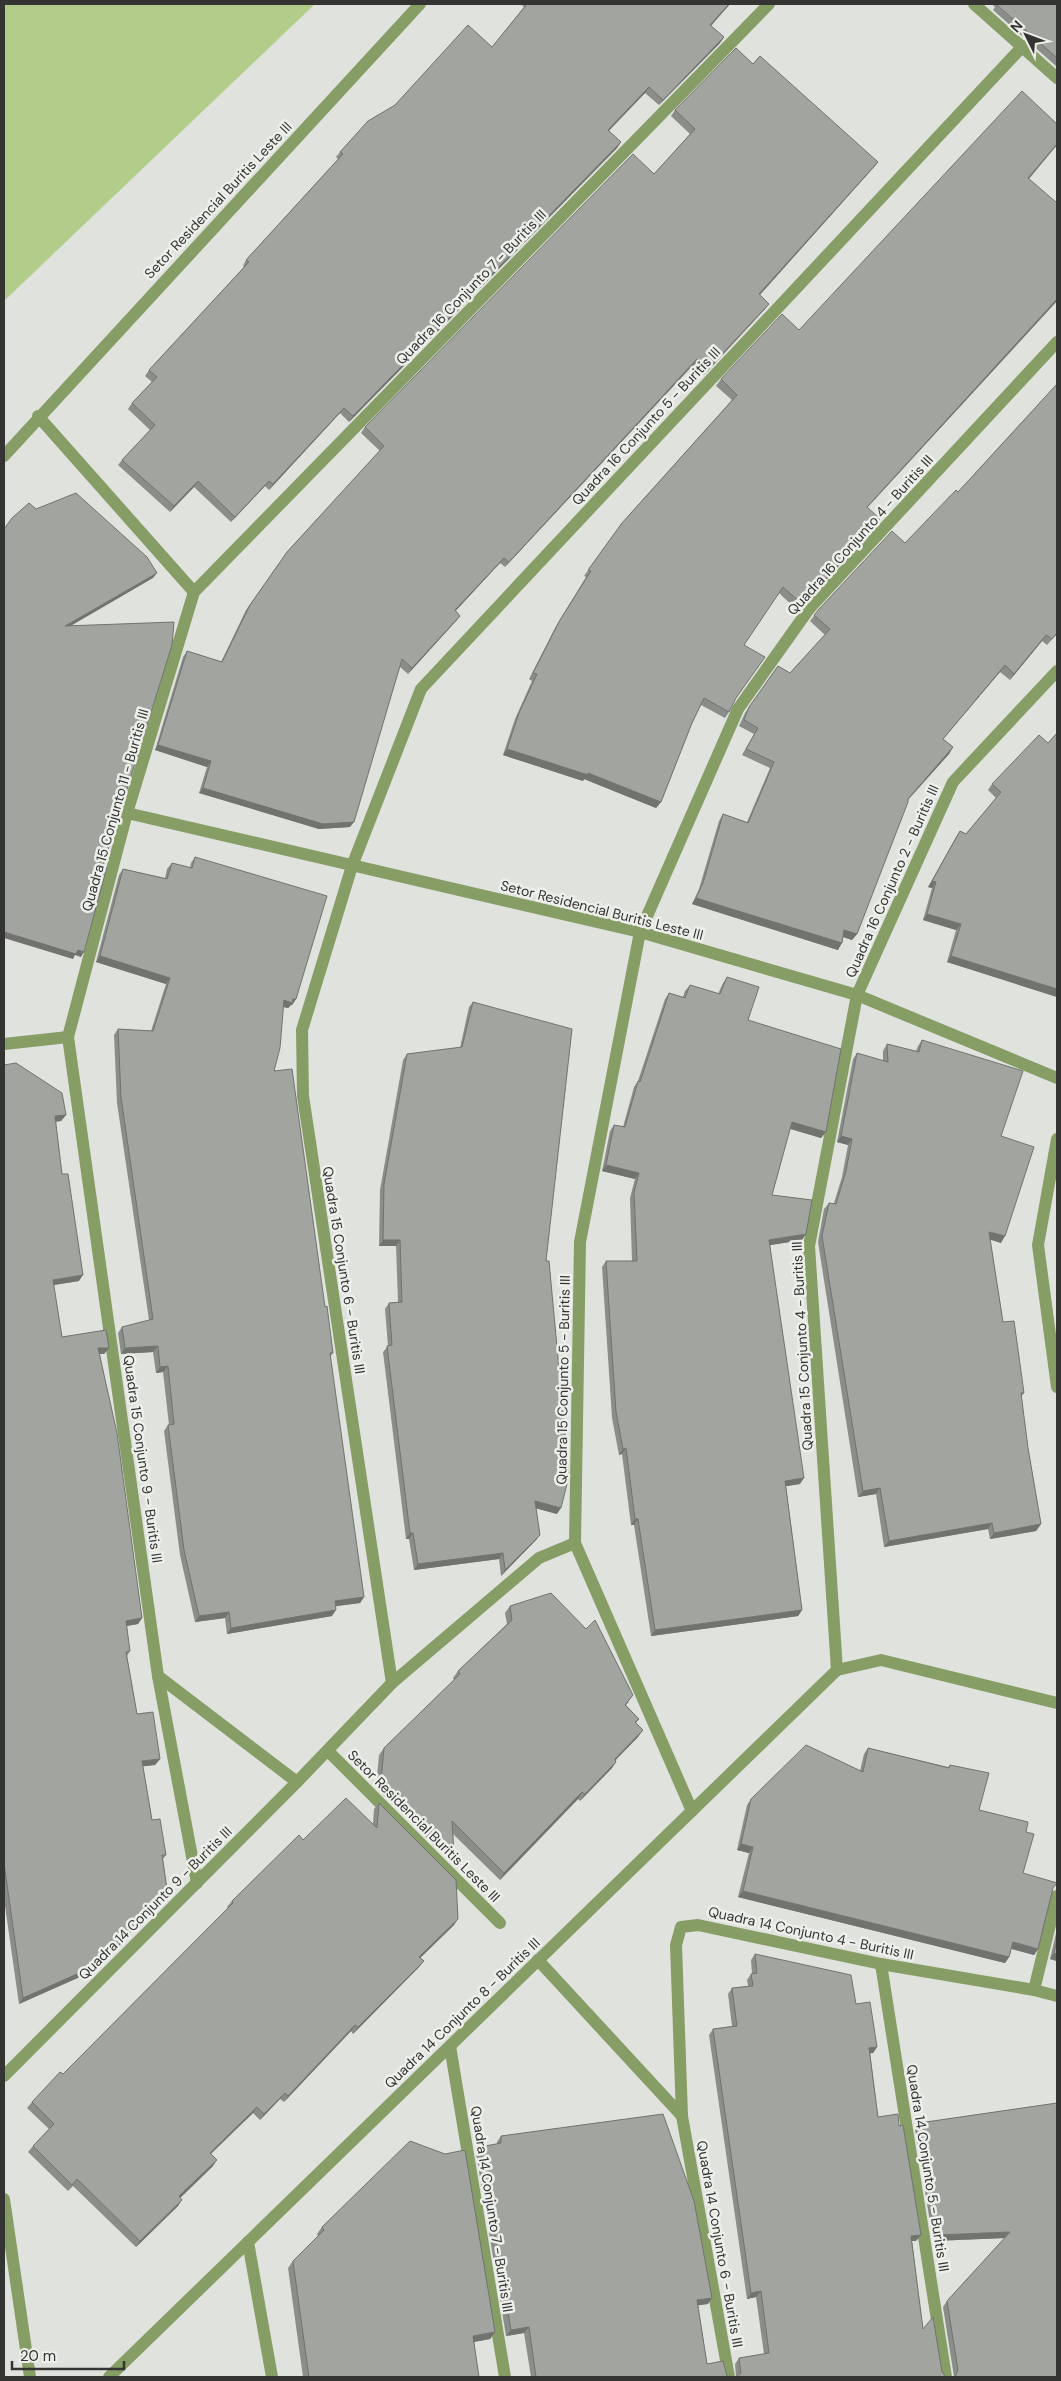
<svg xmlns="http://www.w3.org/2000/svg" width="1061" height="2381" font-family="'DM Sans',sans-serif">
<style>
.green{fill:#b2cd8a}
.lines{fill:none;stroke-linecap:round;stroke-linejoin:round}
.minor{stroke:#879d66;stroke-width:12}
.wall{fill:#8b8d89}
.shaded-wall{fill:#71736f}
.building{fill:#a2a49f;stroke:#71736f}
.labels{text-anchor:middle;stroke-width:5;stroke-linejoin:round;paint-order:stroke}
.street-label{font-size:14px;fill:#343533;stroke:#edefea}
</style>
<rect width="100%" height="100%" fill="#e0e2dd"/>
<polygon class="green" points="4,4 315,4 4,301"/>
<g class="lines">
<g class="minor">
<polyline points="974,4 1057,78"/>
<polyline points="38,416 194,592"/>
<polyline points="4,456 420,4"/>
<polyline points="127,813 640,932 857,995 1057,1078"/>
<polyline points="4,1044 68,1037"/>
<polyline points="1057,1139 1038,1245 1057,1387"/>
<polyline points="837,1670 809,1246 857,995 953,782 1057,671"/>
<polyline points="837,1670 881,1660 1057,1703"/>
<polyline points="158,1676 297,1782"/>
<polyline points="392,1683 303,1096 302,1030 352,866 421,689 1023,46"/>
<polyline points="328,1751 500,1923"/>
<polyline points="692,1811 575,1543 580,1242 640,932 738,709 809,609 1057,342"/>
<polyline points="197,1883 158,1676 68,1037 127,813 194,592 769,4"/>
<polyline points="538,1960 682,2116"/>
<polyline points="881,1964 946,2377"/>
<polyline points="1034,1990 1057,1896"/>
<polyline points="450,2046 505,2377"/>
<polyline points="4,2076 297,1782 392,1683 539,1558 575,1543"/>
<polyline points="4,2199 30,2377"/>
<polyline points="248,2242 272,2377"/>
<polyline points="109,2377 837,1670"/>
<polyline points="729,2377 682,2116 676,1945 681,1927 698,1925 881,1964 1034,1990 1057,1996"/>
</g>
</g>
<g class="wall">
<polygon points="521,4 730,4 711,26 724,37 720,43 659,105 645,93 608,131 621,142 617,148 349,422 340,413 269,490 265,486 231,522 194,487 170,512 118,465 122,460 150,430 128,409 132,403 152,382 145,376 149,370 244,267 243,266 246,260 338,159 336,157 340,152 492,47 524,7"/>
<polygon points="992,4 1057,4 1057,67 993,10 995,7"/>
<polygon points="753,64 878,162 874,167 760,295 765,309 704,375 693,365 505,567 500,563 455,611 460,616 456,621 408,674 400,667 350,827 319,829 199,793 207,767 155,750 183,657 187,651 221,662 246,610 287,552 380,451 361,433 365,427 654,174 690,134 671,116 675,110"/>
<polygon points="1057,124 1057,145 1029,179 1057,301 867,508 875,526 798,611 779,593 744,645 736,698 729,712 725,718 701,705 692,723 661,802 656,808 584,779 583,781 503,755 515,719 532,681 529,679 556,626 586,577 584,576 622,523 732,400 716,386 721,379 799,330"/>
<polygon points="1057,384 1057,634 1047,645 1042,641 1010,680 1000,672 943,739 953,747 949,754 908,800 857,934 852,940 843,937 838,950 692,904 699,889 719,821 723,814 747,822 770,768 742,755 754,734 739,726 745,713 778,666 790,673 825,635 810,621 820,608 905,543 958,492"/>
<polygon points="1057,733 1057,997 947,962 956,930 923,920 932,888 928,887 956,837 960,831 966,834 996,798 988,790 992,784 1048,743"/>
<polygon points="195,857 296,999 292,1005 291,1005 288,1008 283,1007 274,1071 325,1307 333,1353 330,1357 364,1597 360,1603 335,1606 332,1616 227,1634 225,1618 195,1622 180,1555 164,1431 168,1425 169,1425 163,1372 156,1373 153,1352 121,1354 118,1333 122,1327 149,1320 117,1103 114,1035 118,1029 151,1031 166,984 96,962 119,875 123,869 165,878 167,869 172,863 190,868 191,863"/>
<polygon points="727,977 748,1020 826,1132 821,1138 790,1129 772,1195 802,1240 770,1245 800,1484 786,1486 802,1610 798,1616 651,1636 634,1525 631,1525 622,1454 619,1455 612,1418 602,1267 606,1261 632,1261 630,1198 635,1179 602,1171 610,1131 614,1125 623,1127 634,1087 638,1081 665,999 669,993 683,997 685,991 690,985 718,994 723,983"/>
<polygon points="473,1002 546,1261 557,1514 536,1508 540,1535 536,1540 501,1576 499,1559 414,1570 409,1539 406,1539 383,1352 388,1346 385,1309 389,1303 398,1302 396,1246 379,1246 380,1190 403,1060 407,1054 460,1048 469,1007"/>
<polygon points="922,1040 1001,1136 1001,1243 990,1239 1003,1322 1024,1393 1021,1397 1028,1448 1041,1524 1036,1531 990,1539 988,1529 884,1547 876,1494 858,1497 818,1242 824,1209 829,1203 834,1203 842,1177 848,1145 837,1142 853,1059 857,1053 883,1061 883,1051 887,1044 916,1051 918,1046"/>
<polygon points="4,1065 66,1115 61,1121 55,1122 62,1174 79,1281 53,1285 62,1337 109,1348 104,1354 100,1354 142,1618 138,1624 126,1626 130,1651 127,1656 137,1714 160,1759 155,1765 143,1766 152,1820 166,1855 163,1859 167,1889 163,1895 100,1968 19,2004 4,1899"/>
<polygon points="510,1606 629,1702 626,1705 639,1719 636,1723 638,1737 615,1760 612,1768 580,1801 578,1799 500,1880 453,1834 454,1854 450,1861 376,1788 379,1755 384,1748 454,1680 453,1678 458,1671 507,1624 505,1613"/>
<polygon points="868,1748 948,1767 950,1765 979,1810 1026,1832 1023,1873 1053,1890 1038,1949 1034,1955 1011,1949 1009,1957 1005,1963 738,1897 749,1853 737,1850 747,1805 751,1799 860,1771 864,1754"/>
<polygon points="379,1803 454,1925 420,1958 424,1961 419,1967 353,2034 351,2031 284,2102 280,2099 260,2120 253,2113 211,2154 213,2166 180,2198 178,2206 136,2247 73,2186 68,2191 28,2152 33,2146 49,2129 27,2108 32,2102 63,2074 228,1908 227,1907 232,1901 303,1840 373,1824 374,1809"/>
<polygon points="1057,1929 1057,1961 1050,1959"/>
<polygon points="755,1954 856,2004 877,2047 873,2053 870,2053 878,2117 916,2241 912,2241 923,2329 942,2372 736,2377 735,2364 739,2358 764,2354 756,2297 747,2299 709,2035 713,2029 732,2026 728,1994 732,1988 748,1986 747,1980 751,1974 752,1974 751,1960"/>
<polygon points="1057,2103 1057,2377 954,2377 943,2307 947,2301 1005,2238 933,2241 915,2129 919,2123"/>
<polygon points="501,2136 708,2304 698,2305 707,2364 730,2377 531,2377 524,2333 506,2336 476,2153 480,2147 497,2144 497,2142"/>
<polygon points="322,2227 495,2332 490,2339 474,2342 479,2377 303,2377 288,2268 293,2261 318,2236 317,2234"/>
</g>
<g class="shaded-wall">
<polygon points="729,4 730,4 706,31 710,25"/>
<polygon points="724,37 720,43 659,105 663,100"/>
<polygon points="649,87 645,93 604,136 608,130"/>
<polygon points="621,142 617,148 349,422 353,416"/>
<polygon points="1057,144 1057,145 1024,184 1028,178"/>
<polygon points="878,162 874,167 755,300 759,294"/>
<polygon points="1057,299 1057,301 862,513 867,507"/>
<polygon points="769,304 765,309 704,375 708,369"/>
<polygon points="697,359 693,365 505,567 509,562"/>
<polygon points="344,408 340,413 269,490 273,484"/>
<polygon points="198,481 194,487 170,512 174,506"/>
<polygon points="269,481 265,486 231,522 235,517"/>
<polygon points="880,519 875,526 798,611 802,604"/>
<polygon points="504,558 500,563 451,616 455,610"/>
<polygon points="157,573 153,578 62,631 65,626"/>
<polygon points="460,616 456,621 408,674 412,668"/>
<polygon points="1046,635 1042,641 1010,680 1014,674"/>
<polygon points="1005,665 1000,672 938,745 943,739"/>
<polygon points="158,745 211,761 207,767 155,750"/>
<polygon points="953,747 949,754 903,805 908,799"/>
<polygon points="507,749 588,773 661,802 656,808 584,779 583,781 503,755"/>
<polygon points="203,788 354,822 350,827 319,829 199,793"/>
<polygon points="932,881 936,882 932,888 928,887"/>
<polygon points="696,898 842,943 838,950 692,904"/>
<polygon points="927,914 961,924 956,930 923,920"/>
<polygon points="844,930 857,934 852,940 840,936"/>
<polygon points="4,932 78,950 84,952 81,957 75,955 73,959 4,938"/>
<polygon points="100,956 170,978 166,984 96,962"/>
<polygon points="951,956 1057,989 1057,997 947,962"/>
<polygon points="293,999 296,999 292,1005 291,1005 288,1008 280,1006 284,1000"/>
<polygon points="66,1115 61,1121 50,1122 55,1116"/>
<polygon points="792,1122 826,1132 821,1138 788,1128"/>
<polygon points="841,1136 852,1139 848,1145 837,1142"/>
<polygon points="606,1165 639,1173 635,1179 602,1171"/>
<polygon points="989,1232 1005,1236 1001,1243 985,1238"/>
<polygon points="806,1234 802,1240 765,1246 769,1240"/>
<polygon points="383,1240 400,1240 396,1246 379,1246"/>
<polygon points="83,1275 79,1281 48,1286 53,1280"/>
<polygon points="158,1346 153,1352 121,1354 125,1348"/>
<polygon points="98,1348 109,1348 104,1354 94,1354"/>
<polygon points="168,1366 163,1372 156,1373 160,1367"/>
<polygon points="626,1448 622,1454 619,1455 623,1449"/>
<polygon points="804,1478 800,1484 781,1487 785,1481"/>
<polygon points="880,1488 876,1494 858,1497 863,1491"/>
<polygon points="535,1501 561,1508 557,1514 531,1507"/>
<polygon points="635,1519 638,1519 634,1525 631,1525"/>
<polygon points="992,1523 988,1529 884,1547 889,1541"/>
<polygon points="1041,1524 1036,1531 990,1539 994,1533"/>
<polygon points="410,1533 413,1533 409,1539 406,1539"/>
<polygon points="540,1535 536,1540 501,1576 505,1570"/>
<polygon points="503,1553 499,1559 414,1570 418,1564"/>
<polygon points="364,1597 360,1603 330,1607 335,1601"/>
<polygon points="336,1610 332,1616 227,1634 231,1628"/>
<polygon points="802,1610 798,1616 651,1636 655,1630"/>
<polygon points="229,1612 225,1618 195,1622 199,1616"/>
<polygon points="142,1618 138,1624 121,1627 126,1621"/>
<polygon points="643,1730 638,1737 610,1766 615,1759"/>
<polygon points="160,1759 155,1765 138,1767 142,1761"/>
<polygon points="616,1762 612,1768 580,1801 585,1794"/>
<polygon points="582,1792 578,1799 500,1880 504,1873"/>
<polygon points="741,1844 753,1847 749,1853 737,1850"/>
<polygon points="167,1889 163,1895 100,1968 19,2004 23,1998"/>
<polygon points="743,1891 1009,1957 1005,1963 738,1897"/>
<polygon points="458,1919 454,1925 415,1963 419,1957"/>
<polygon points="1013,1942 1038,1949 1034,1955 1009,1948"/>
<polygon points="1054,1953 1057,1954 1057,1961 1050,1959"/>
<polygon points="424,1961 419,1967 353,2034 358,2027"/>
<polygon points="355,2025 351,2031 284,2102 288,2096"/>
<polygon points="877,2047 873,2053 865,2054 869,2048"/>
<polygon points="285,2093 280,2099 260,2120 264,2114"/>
<polygon points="257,2107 253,2113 205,2159 210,2153"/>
<polygon points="217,2160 213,2166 175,2203 179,2196"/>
<polygon points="182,2200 178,2206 136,2247 140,2241"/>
<polygon points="1010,2232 1006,2238 933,2241 937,2235"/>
<polygon points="921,2235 916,2241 907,2241 911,2236"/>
<polygon points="761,2291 756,2297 747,2299 751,2293"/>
<polygon points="712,2298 708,2304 693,2306 697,2300"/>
<polygon points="529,2327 524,2333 506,2336 511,2330"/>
<polygon points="495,2332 490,2339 468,2343 473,2336"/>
</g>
<g class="building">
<polygon points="527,4 729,4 710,25 724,37 663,100 649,87 608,130 621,142 353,416 344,408 273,484 269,481 235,517 198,481 174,506 122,460 155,425 132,403 157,377 149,370 249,262 246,260 343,154 340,152 368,121 395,105 468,25 492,47"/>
<polygon points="998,4 1057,4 1057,58 997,5"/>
<polygon points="736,48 753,64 760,56 878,162 759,294 769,304 708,369 697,359 509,562 504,558 455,610 460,616 412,668 402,659 354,822 323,824 203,788 211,761 158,745 187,651 222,662 250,605 287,552 384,446 365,427 633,154 654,174 695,129 675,110"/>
<polygon points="1022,91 1057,124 1057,144 1028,178 1057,203 1057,299 867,507 880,519 802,604 783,587 744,645 765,657 736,698 729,712 704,698 692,723 661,802 588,773 588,775 507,749 519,713 537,674 533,673 560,620 591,571 588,570 622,523 737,395 721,379 782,314 799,330"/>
<polygon points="1057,384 1057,633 1052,639 1046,635 1014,674 1005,665 943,739 953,747 908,799 908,802 857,934 844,930 842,943 696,898 703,883 723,814 748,823 774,762 746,749 758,728 744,720 749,707 778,666 790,673 830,629 814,615 820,608 892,531 905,543 956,490 958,492"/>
<polygon points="76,493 147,557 157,573 65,626 174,622 172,645 103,866 107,867 84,952 78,950 76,954 4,932 4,529 12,518 29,503 36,509"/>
<polygon points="1057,733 1057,989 951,956 961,924 927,914 936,882 932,881 960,831 966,834 1001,792 992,784 1039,735 1048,743"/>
<polygon points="195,857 327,896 296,999 293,999 292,1003 284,1000 280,1048 274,1071 292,1069 325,1307 327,1306 333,1353 330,1353 364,1597 335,1601 336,1610 231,1628 229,1612 199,1616 184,1550 168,1425 174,1424 168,1366 160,1367 158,1346 125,1348 122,1327 153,1319 121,1097 118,1029 153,1031 170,978 100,956 123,869 167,879 172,863 192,868"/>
<polygon points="727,977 759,987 748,1020 841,1049 826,1132 792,1122 772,1195 812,1200 806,1234 769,1240 804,1478 785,1481 802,1610 655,1630 638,1519 635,1519 626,1448 623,1449 616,1412 606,1261 637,1261 634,1192 639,1173 606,1165 614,1125 625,1127 638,1081 640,1082 669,993 685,998 690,985 720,994"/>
<polygon points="473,1002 572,1029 546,1261 549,1261 569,1476 561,1508 535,1501 540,1535 505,1570 503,1553 418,1564 413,1533 410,1533 387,1346 392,1345 389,1303 402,1302 400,1240 383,1240 384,1184 407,1054 462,1047"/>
<polygon points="922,1040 1023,1071 1001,1136 1034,1147 1005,1236 989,1232 1003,1322 1014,1321 1024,1393 1021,1393 1028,1448 1041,1524 994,1533 992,1523 889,1541 880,1488 863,1491 822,1236 829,1203 836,1204 846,1171 852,1139 841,1136 857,1053 888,1062 887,1044 919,1052"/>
<polygon points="16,1063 62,1093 66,1115 55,1116 62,1174 68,1174 83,1275 53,1280 62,1337 106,1330 109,1348 98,1348 117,1433 142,1618 126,1621 130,1651 126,1652 137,1714 153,1712 160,1759 142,1761 152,1820 160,1819 166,1855 162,1855 167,1889 104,1962 23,1998 4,1863 4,1065"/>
<polygon points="551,1593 586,1629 595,1620 633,1695 625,1705 639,1719 635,1722 643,1730 615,1759 616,1762 585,1794 582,1792 504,1873 452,1821 454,1854 381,1781 384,1748 460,1674 458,1671 512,1620 510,1606"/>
<polygon points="806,1745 863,1772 868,1748 949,1768 950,1765 989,1773 979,1810 1028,1822 1026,1832 1034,1834 1023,1873 1057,1883 1053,1888 1038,1949 1013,1942 1009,1957 743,1891 753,1847 741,1844 751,1799"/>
<polygon points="346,1798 377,1828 379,1803 456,1880 458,1919 419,1957 424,1961 358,2027 355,2025 288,2096 285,2093 264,2114 257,2107 210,2153 217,2160 179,2196 182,2200 140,2241 77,2179 72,2185 33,2146 54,2124 32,2102 60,2072 63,2074 233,1903 232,1901 299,1835 303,1840"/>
<polygon points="1057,1940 1057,1954 1054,1953"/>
<polygon points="755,1954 851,1975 856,2004 870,2002 877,2047 869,2048 878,2117 898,2114 899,2126 903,2125 921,2235 911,2236 923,2329 933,2317 942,2372 946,2377 736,2377 741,2373 739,2358 769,2353 761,2291 751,2293 713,2029 737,2026 732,1988 753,1986 751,1974 757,1973"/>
<polygon points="1057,2103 1057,2377 955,2377 958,2370 947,2301 1010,2232 937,2235 919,2123"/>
<polygon points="663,2114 694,2201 712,2298 697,2300 707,2364 723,2361 727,2376 730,2377 536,2377 529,2327 511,2330 480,2147 501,2143 501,2136"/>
<polygon points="410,2141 445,2154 465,2150 495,2332 473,2336 479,2377 309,2377 293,2261 324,2230 322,2227"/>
</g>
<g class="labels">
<g class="street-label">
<text transform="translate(218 200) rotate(-47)" y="5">Setor Residencial Buritis Leste III</text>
<text transform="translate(471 287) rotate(-46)" y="5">Quadra 16 Conjunto 7 - Buritis III</text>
<text transform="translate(646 426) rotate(-47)" y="5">Quadra 16 Conjunto 5 - Buritis III</text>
<text transform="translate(860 535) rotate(-48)" y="5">Quadra 16 Conjunto 4 - Buritis III</text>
<text transform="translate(115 810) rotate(-74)" y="5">Quadra 15 Conjunto 11 - Buritis III</text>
<text transform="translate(892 881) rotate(-66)" y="5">Quadra 16 Conjunto 2 - Buritis III</text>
<text transform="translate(602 910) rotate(14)" y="5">Setor Residencial Buritis Leste III</text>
<text transform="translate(344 1270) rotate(81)" y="5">Quadra 15 Conjunto 6 - Buritis III</text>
<text transform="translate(802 1346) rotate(-93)" y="5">Quadra 15 Conjunto 4 - Buritis III</text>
<text transform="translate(563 1380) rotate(-89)" y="5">Quadra 15 Conjunto 5 - Buritis III</text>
<text transform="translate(143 1459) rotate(82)" y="5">Quadra 15 Conjunto 9 - Buritis III</text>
<text transform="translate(424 1826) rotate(45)" y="5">Setor Residencial Buritis Leste III</text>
<text transform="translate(155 1903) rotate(-45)" y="5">Quadra 14 Conjunto 9 - Buritis III</text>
<text transform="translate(811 1933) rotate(12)" y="5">Quadra 14 Conjunto 4 - Buritis III</text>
<text transform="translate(462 2013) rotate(-44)" y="5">Quadra 14 Conjunto 8 - Buritis III</text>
<text transform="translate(928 2168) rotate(81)" y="5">Quadra 14 Conjunto 5 - Buritis III</text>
<text transform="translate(492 2209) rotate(81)" y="5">Quadra 14 Conjunto 7 - Buritis III</text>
<text transform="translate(720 2244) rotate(80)" y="5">Quadra 14 Conjunto 6 - Buritis III</text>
</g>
</g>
<rect width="1061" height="2381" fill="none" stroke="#343533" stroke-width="10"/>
<g transform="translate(1026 35) rotate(312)" stroke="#edefea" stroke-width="4" paint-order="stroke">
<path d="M0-4L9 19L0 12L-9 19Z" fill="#343533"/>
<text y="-8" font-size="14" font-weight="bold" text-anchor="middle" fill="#343533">N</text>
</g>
<path d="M12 2361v8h112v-8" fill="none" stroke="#343533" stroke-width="2.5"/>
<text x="20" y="2361" font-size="15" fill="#343533" stroke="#edefea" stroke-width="4" paint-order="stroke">20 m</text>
</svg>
